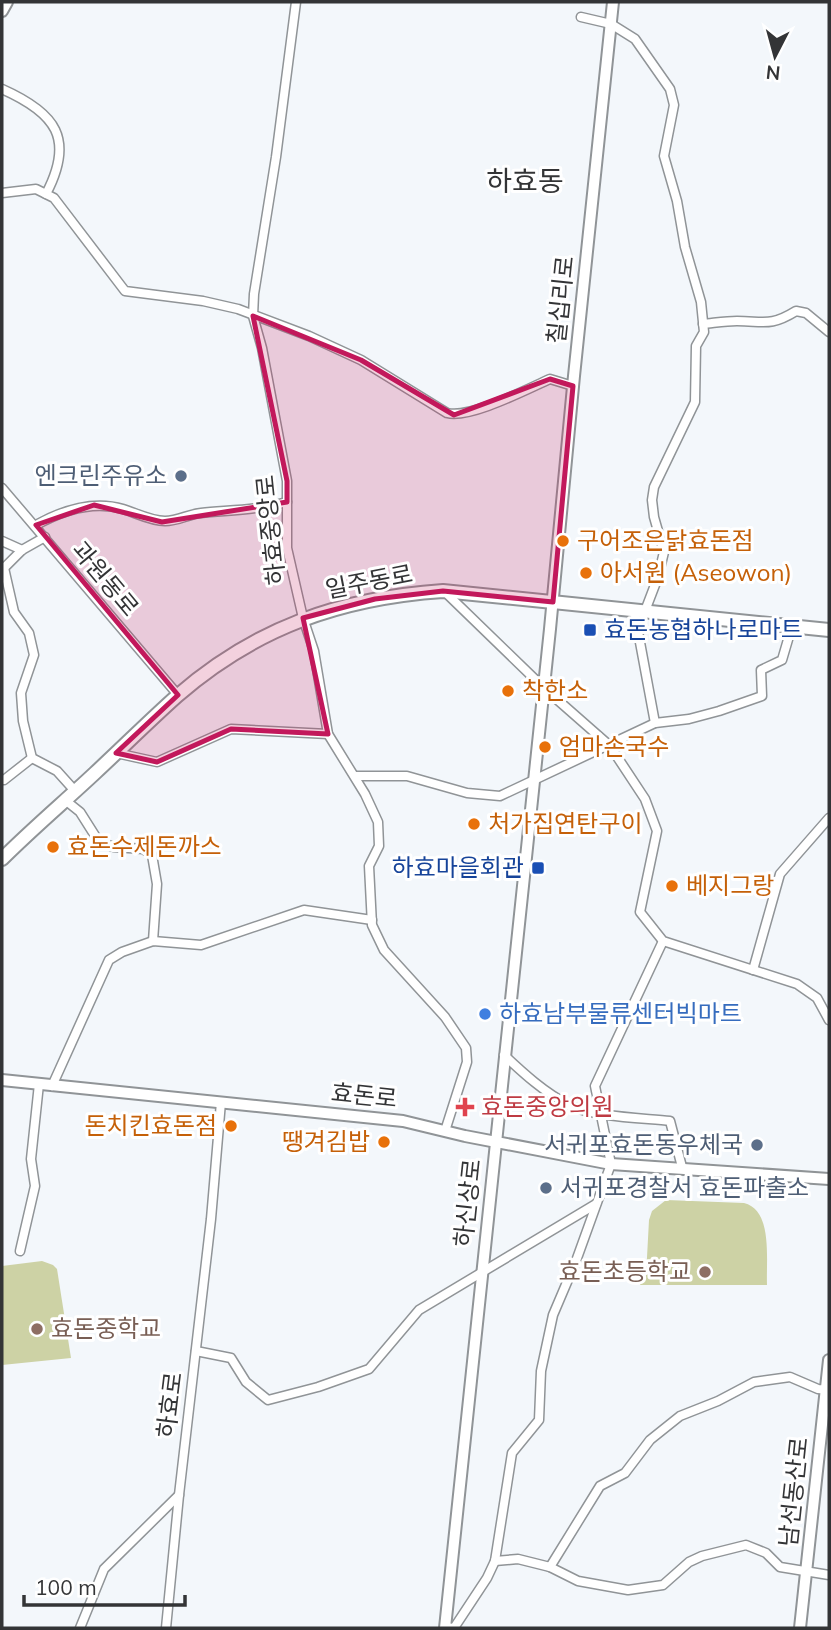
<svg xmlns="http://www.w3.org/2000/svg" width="831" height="1630" font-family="Mulish,'Noto Sans KR',sans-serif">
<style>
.green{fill:#cdd2a5}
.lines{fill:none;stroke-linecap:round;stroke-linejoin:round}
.minor-casing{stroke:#909497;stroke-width:11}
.tertiary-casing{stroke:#909497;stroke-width:14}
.secondary-casing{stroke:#909497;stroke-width:16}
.minor{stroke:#fff;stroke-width:8}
.tertiary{stroke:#fff;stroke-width:10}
.secondary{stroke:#fff;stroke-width:12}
.marked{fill:#c2185b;fill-opacity:0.2;stroke:#c2185b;stroke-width:5;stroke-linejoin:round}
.service-dot{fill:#5c6f8a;stroke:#fff;stroke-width:2.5}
.food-dot{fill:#e8710a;stroke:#fff;stroke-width:2.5}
.transit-dot{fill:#1a4fb4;stroke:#fff;stroke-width:2.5}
.shop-dot{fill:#3f7fe0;stroke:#fff;stroke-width:2.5}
.health-dot{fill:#e0444e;stroke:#fff;stroke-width:2.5}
.education-dot{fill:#8d6e63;stroke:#fff;stroke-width:2.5}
.labels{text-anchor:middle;stroke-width:6;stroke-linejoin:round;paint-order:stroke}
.street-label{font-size:24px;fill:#333436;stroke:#fff}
.service-label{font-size:24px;fill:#4e5e75;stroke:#fff;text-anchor:end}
.food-label{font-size:24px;fill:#c56008;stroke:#fff;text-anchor:start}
.transit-label{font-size:24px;fill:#164399;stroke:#fff;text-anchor:start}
.shop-label{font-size:24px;fill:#366cbe;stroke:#fff;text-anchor:start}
.health-label{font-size:24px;fill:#be3a42;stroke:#fff;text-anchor:start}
.education-label{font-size:24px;fill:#785e54;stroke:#fff;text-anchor:end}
.quarter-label{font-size:28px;fill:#333436;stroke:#fff}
</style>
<rect width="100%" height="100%" fill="#f3f7fb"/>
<g class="green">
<path d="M 666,1200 L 744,1203 C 773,1210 766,1259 767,1285 L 640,1285 L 641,1276 L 646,1276 L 649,1220 L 652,1211 Z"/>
<polygon points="42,1261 53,1265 57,1269 71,1358 2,1365 2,1266"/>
</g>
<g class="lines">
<g class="minor-casing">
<g id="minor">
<polyline points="296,2 276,157 254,294 253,316 262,348 287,481 287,548 303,618 314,651 328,734 365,794 378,822 379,846 369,866 372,925 384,950 445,1017 466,1048 467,1062 445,1131"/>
<polyline points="581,17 611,24 635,39 670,89 674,105 664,156 677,201 685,247 701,302 704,332 696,346 695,402 654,487 652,500 654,517 664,552 658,577 645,611"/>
<path d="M 2,89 C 56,113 75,139 46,194"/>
<path d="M 2,193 L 36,189 L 54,198 L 125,291 L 203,301 L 238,309 L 309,336 L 361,360 L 447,413 C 470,419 527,389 550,379 L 573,386"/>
<path d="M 703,324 C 714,323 726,321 737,321 C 764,321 770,327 796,311 L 806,313 L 829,332"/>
<polyline points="2,488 178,695"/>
<path d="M 36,525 C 63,510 93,500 123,509 C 136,513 151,521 165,521 C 178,521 189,514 201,513 C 230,510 258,510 287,502"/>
<polyline points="2,541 22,550"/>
<polyline points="4,568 14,612 29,633 34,655 21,693 23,721 32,758 57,771 75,791"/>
<polyline points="2,570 22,550 45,537"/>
<polyline points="446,593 544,688 610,746 645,799 657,831 640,912 663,941 797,984 817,998 829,1020"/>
<polyline points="634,610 655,723"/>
<polyline points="116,753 157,762 231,729 328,734"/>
<polyline points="355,776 407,776 467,793 500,796 655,723 689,719 719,711 762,696 761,670 782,660 792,626"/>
<polyline points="2,780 4,780 32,758"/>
<polyline points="65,800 80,812 99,842 114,847 143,849 152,855 157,884 153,941"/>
<polyline points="753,970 780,874 829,818"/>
<path d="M 504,1055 C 523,1073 545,1093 569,1105 C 593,1117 643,1118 670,1121 L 682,1167"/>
<polyline points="52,1086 109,960 122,952 153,941 201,945 304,910 372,920"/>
<polyline points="20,1251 35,1186 31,1159 39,1084"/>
<polyline points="196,1351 231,1358 246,1382 268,1400 318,1387 369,1369 419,1310 596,1204"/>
<polyline points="495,1561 518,1559 550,1567 578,1581 628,1590 663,1585 689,1562 702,1556 746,1545 766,1553 780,1567 829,1575"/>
<polyline points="550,1567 600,1486 625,1473 650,1440 680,1416 718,1401 754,1382 790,1377 818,1389 829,1390"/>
<polyline points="445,1627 454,1628 487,1578 495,1561 512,1453 539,1420 541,1371 553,1315 576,1261 611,1164 595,1086 663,941"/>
<polyline points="80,1628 104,1569 179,1495"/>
<polyline points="166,1628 179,1495 211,1219 221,1102"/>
</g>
</g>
<g class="tertiary-casing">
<g id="tertiary">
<polyline points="2,11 7,2"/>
<polyline points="2,1080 403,1121 465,1136 611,1164 829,1179"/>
<polyline points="445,1628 550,629 574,376 613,2"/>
<polyline points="800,1628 829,1360"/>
</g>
</g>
<g class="secondary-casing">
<path id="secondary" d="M 2,859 C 32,829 64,802 95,773 C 123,747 149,721 177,696 C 255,628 340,598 443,591 L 829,630"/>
</g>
<use href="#minor" class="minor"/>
<use href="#tertiary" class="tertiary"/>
<use href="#secondary" class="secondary"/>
</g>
<path class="marked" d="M 253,316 L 361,360 L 454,415 L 550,379 L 573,386 L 553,602 L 443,591 L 375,599 L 303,618 L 328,734 L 231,729 L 157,762 L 116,753 L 178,695 L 36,525 L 94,505 L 162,522 L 287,502 L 287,481 Z"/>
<g class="service-dot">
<circle cx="181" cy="476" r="7"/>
<circle cx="757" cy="1145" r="7"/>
<circle cx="546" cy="1188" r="7"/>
</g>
<g class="food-dot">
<circle cx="563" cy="541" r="7"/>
<circle cx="586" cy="573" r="7"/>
<circle cx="508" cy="691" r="7"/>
<circle cx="545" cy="747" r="7"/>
<circle cx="474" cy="824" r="7"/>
<circle cx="53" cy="847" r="7"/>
<circle cx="672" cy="886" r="7"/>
<circle cx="231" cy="1126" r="7"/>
<circle cx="384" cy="1142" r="7"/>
</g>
<g class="transit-dot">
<rect x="583" y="623" width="14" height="14" rx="3.5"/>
<rect x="531" y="861" width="14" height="14" rx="3.5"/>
</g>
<circle class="shop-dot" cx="485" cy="1014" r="7"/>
<path class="health-dot" d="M461.5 1096.5h7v7h7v7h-7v7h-7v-7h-7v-7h7z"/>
<g class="education-dot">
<circle cx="705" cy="1272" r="7"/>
<circle cx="37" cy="1329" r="7"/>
</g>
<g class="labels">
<g class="street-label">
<text transform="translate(561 300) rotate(-84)" y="8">칠십리로</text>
<text transform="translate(271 530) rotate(-96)" y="8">하효중앙로</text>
<text transform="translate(105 579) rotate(50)" y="8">과원동로</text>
<text transform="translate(369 582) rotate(-11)" y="8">일주동로</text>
<text transform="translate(364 1096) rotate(6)" y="8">효돈로</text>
<text transform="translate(468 1203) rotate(-84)" y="8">하신상로</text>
<text transform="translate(170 1405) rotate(-83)" y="8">하효로</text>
<text transform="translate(794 1492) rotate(-84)" y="8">남선동산로</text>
</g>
<g class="service-label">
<text x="167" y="484">엔크린주유소</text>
<text x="743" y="1153">서귀포효돈동우체국</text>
<text x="560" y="1196" text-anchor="start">서귀포경찰서 효돈파출소</text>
</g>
<g class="food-label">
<text x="577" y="549">구어조은닭효돈점</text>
<text x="600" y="581">아서원 (Aseowon)</text>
<text x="522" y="699">착한소</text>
<text x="559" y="755">엄마손국수</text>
<text x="488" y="832">처가집연탄구이</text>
<text x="67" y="855">효돈수제돈까스</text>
<text x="686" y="894">베지그랑</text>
<text x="217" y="1134" text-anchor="end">돈치킨효돈점</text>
<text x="370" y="1150" text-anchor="end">땡겨김밥</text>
</g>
<g class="transit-label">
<text x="604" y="638">효돈농협하나로마트</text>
<text x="524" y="876" text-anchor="end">하효마을회관</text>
</g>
<g class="shop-label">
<text x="499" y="1022">하효남부물류센터빅마트</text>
</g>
<g class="health-label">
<text x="481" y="1115">효돈중앙의원</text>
</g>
<g class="education-label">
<text x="691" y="1280">효돈초등학교</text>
<text x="51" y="1337" text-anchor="start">효돈중학교</text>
</g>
<g class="quarter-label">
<text x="525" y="191">하효동</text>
</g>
</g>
<rect width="831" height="1630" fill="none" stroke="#333436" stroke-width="7"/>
<g transform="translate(775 56) rotate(186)" stroke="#ffffff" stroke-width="5" paint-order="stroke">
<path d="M0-5L12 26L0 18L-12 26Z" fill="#333436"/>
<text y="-10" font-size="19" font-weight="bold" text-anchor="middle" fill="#333436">N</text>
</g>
<path d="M24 1595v10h161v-10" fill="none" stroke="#333436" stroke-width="3.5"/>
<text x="35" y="1595" font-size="21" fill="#333436" stroke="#ffffff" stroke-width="5" paint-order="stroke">100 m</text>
</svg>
